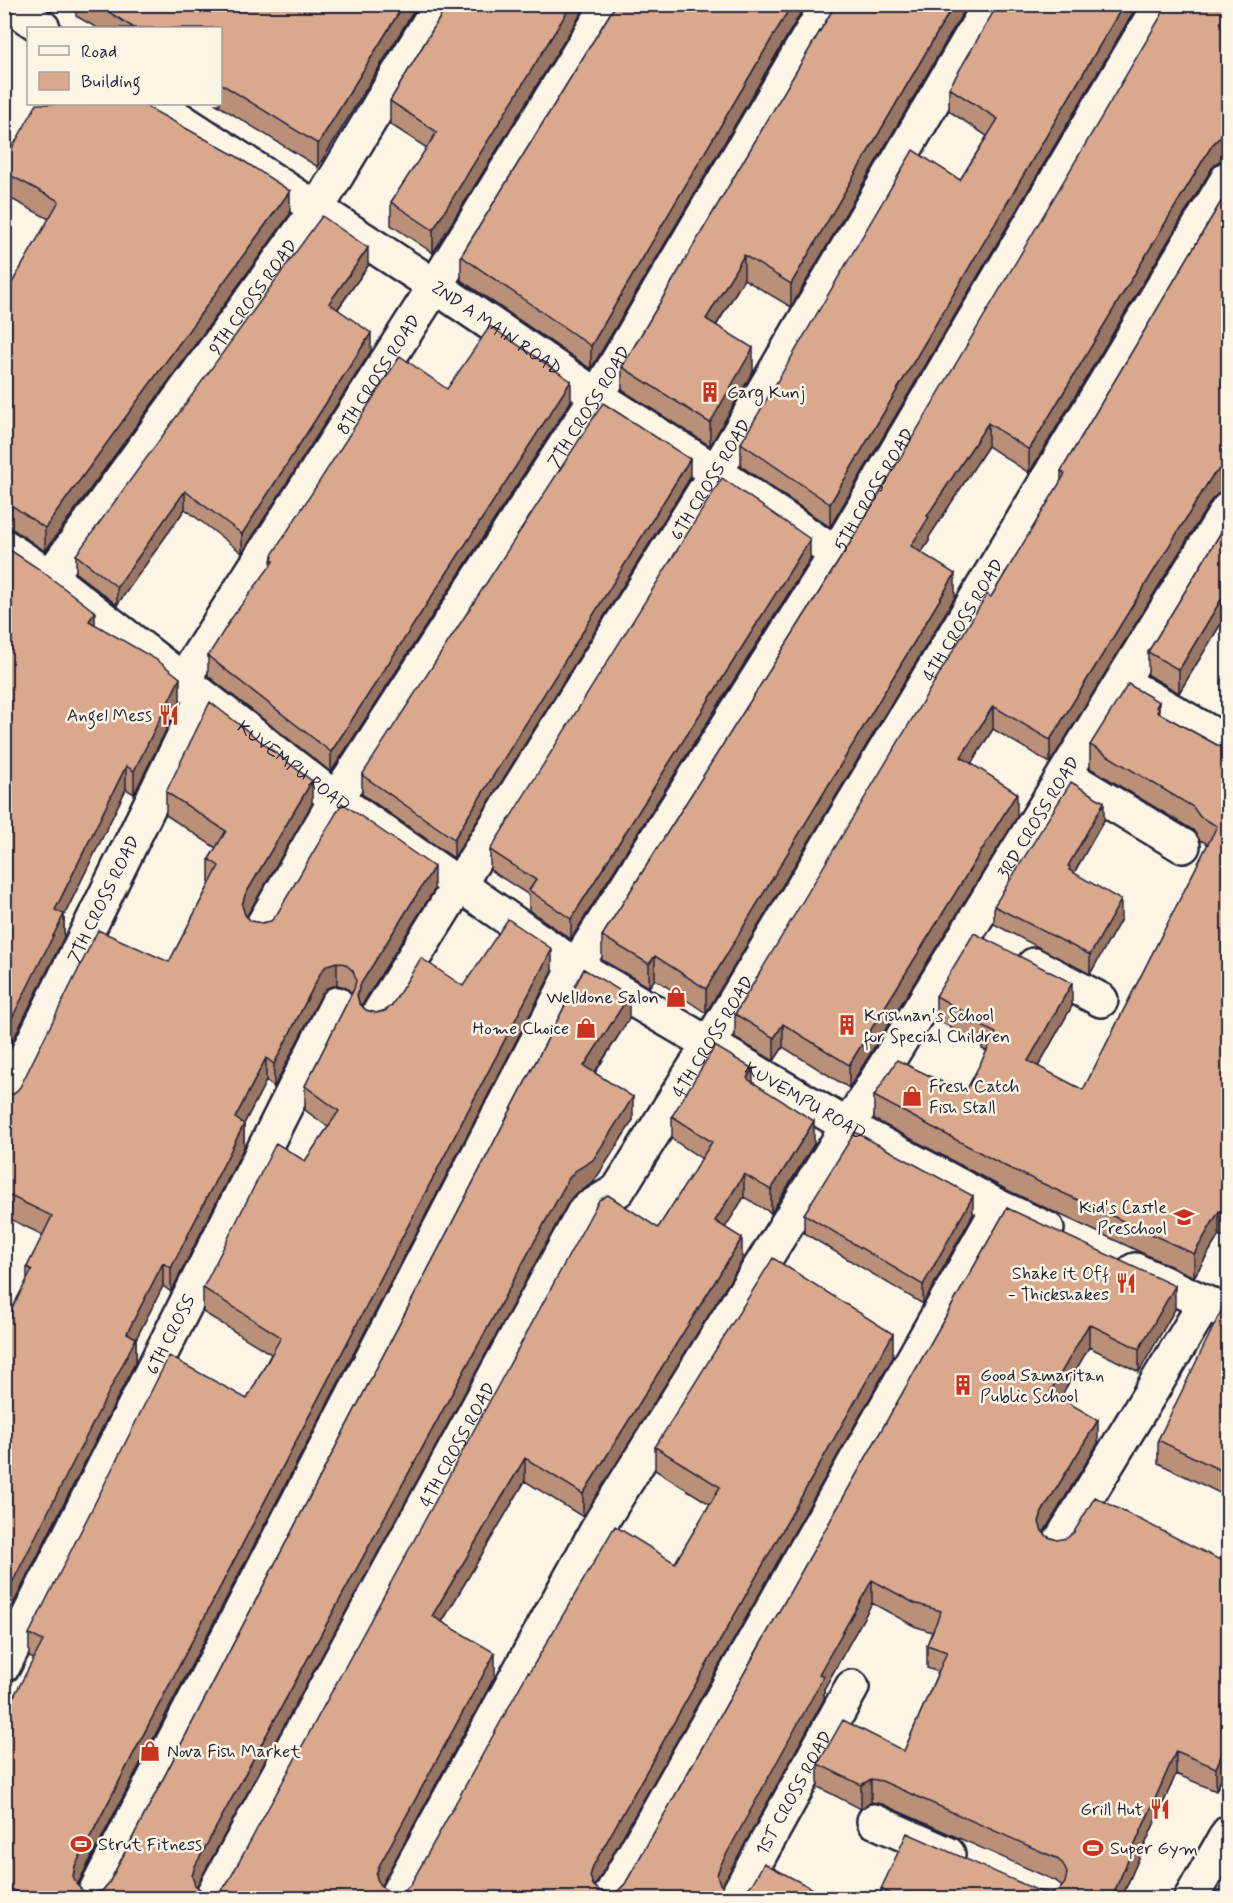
<svg xmlns="http://www.w3.org/2000/svg" width="1233" height="1903" font-family="Mynerve,sans-serif">
<style>
.lines{fill:none;stroke-linecap:round;stroke-linejoin:round}
.street-casing{stroke:#22223b;stroke-width:38}
.secondary-casing{stroke:#22223b;stroke-width:38}
.street{stroke:#fcf5e5;stroke-width:33}
.secondary{stroke:#fcf5e5;stroke-width:33}
.wall{fill:#bb9079;stroke:#22223b;stroke-width:1.5}
.shaded-wall{fill:#997663;stroke:#22223b;stroke-width:1.5}
.building{fill:#daa88d;stroke:#22223b;stroke-width:1.5}
.labels{text-anchor:middle;stroke-width:5;stroke-linejoin:round;paint-order:stroke}
.street-label{font-size:18px;fill:#22223b;stroke:#fcf5e5}
.poi-label{font-size:18px;fill:#22223b;stroke:#fcf5e5;text-anchor:start}
</style>
<rect width="100%" height="100%" fill="#fcf5e5"/>
<filter id="ink" filterUnits="userSpaceOnUse"><feTurbulence type="fractalNoise" baseFrequency=".0167" numOctaves="2"/><feDisplacementMap in="SourceGraphic" scale="12" xChannelSelector="R" yChannelSelector="G"/><feConvolveMatrix kernelMatrix="1 2 1 2 8 2 1 2 1" color-interpolation-filters="sRGB"/></filter>
<g filter="url(#ink)">
<g class="lines">
<g class="street-casing">
<g id="street">
<polyline points="7,4 43,28"/>
<path id="s1" d="M 156,104 L 435,286 L 597,396 L 716,472 L 836,554"/>
<path id="s2" d="M 4,546 L 50,577 L 336,799 L 576,966 L 848,1126 L 999,1207 L 1047,1229"/>
<path id="s3" d="M 50,577 L 316,210 L 440,4"/>
<path id="s4" d="M 182,681 L 435,286 L 609,4"/>
<polyline points="1122,682 1228,743"/>
<polyline points="1065,775 1183,846"/>
<path id="s5" d="M 261,928 L 336,799 L 597,396 L 828,4"/>
<polyline points="1034,965 1101,1000"/>
<path id="s6" d="M 376,1018 L 716,472 L 990,4"/>
<path id="s7" d="M 4,1101 L 203,697"/>
<polyline points="1135,1270 1228,1313"/>
<polyline points="1058,1545 1205,1303"/>
<path id="s8" d="M 4,1665 L 337,1004"/>
<polyline points="874,1821 948,1854"/>
<path id="s9" d="M 92,1898 L 576,966 L 836,554 L 1160,4"/>
<path id="s10" d="M 211,1898 L 585,1210 L 618,1190 L 709,1044 L 1228,178"/>
<path id="s11" d="M 395,1898 L 603,1519 L 848,1126 L 1228,509"/>
<polyline points="609,1898 999,1207"/>
<path id="s12" d="M 736,1898 L 852,1687"/>
</g>
</g>
<g class="secondary-casing">
<polyline id="secondary" points="1191,1898 1228,1833"/>
</g>
<use href="#street" class="street"/>
<use href="#secondary" class="secondary"/>
</g>
<g class="wall">
<polygon points="76,4 418,4 318,167 216,104 220,104 220,28 97,28 76,16"/>
<polygon points="448,4 433,253 391,225 391,202 427,148 390,124 390,101"/>
<polygon points="616,4 591,369 461,280 461,256"/>
<polygon points="836,4 968,4 791,307 744,279 716,326 753,371 710,446 622,390 622,367"/>
<polygon points="1138,4 830,527 741,466 741,443 960,180 987,136 949,111 949,88"/>
<polygon points="1228,4 1228,160 1219,161 1212,168 1029,473 988,446 929,537 929,541 921,553 955,597 706,1013 655,979 649,987 602,960 602,936 852,540"/>
<polygon points="4,162 290,214 45,551 14,530 4,528 4,297 49,219 4,195"/>
<polygon points="1228,190 1228,490 1219,493 1212,499 1050,763 993,729 971,764 1017,817 849,1088 783,1047 774,1061 735,1038 735,1014 991,597 1061,481 1061,471"/>
<polygon points="368,266 338,309 371,351 242,553 185,509 117,605 76,573 76,555"/>
<polygon points="447,389 571,401 331,772 208,676 208,656 271,565 272,555"/>
<polygon points="690,478 454,858 362,794 362,775"/>
<polygon points="1228,521 1228,612 1179,693 1148,675 1148,652"/>
<polygon points="810,559 571,939 529,910 529,895 490,870 490,850"/>
<polygon points="95,625 180,702 134,794 126,789 64,916 64,937 4,1058"/>
<polygon points="1159,713 1228,751 1228,1240 1219,1235 1194,1277 1007,1190 874,1119 874,1096 965,1093 987,1051 982,1049 982,1046 936,1019 936,996 1072,1006 1038,1067 1083,1090 1208,844 1200,840 1193,830 1090,768 1090,745"/>
<polygon points="166,792 312,804 246,916 251,921 262,923 434,890 362,1006 366,1010 376,1013 463,986 552,972 77,1886 83,1891 92,1893 102,1891 109,1883 584,969 629,1019 595,1073 633,1120 593,1183 575,1194 569,1201 196,1886 202,1891 211,1893 220,1891 227,1884 658,1228 702,1159 672,1139 672,1116 753,1082 814,1144 771,1213 744,1197 725,1227 742,1261 583,1517 525,1481 442,1622 495,1676 380,1886 387,1891 395,1893 404,1891 411,1884 529,1673 675,1563 710,1504 655,1470 655,1447 893,1357 594,1886 600,1891 609,1893 618,1891 625,1884 1007,1208 1175,1309 1139,1372 1089,1347 1060,1398 1098,1443 1043,1533 1048,1537 1057,1540 1220,1560 1228,1544 1228,1762 1216,1791 1176,1774 1121,1899 881,1899 881,1889 1041,1892 1051,1893 1059,1890 1062,1886 1056,1881 882,1804 871,1802 861,1809 818,1787 818,1764 904,1751 938,1672 927,1668 927,1645 932,1632 914,1626 872,1603 824,1689 824,1699 721,1886 726,1891 737,1893 830,1899 4,1899 4,1715 34,1659 29,1657 29,1634 247,1399 271,1354 203,1312 203,1288 305,1161 328,1127 305,1110 305,1086 352,993 345,987 337,985 327,988 321,995 274,1087 266,1081 244,1124 244,1147 171,1292 163,1286 136,1339 136,1361 4,1622 4,1324 27,1280 27,1267 43,1235 4,1216 4,1096 14,1094 169,962 210,883 209,882 209,859 216,848 166,815"/>
<polygon points="1104,820 1074,873 1121,919 1090,974 994,924 994,906"/>
<polygon points="804,1214 973,1214 923,1304 804,1233"/>
<polygon points="1228,1308 1228,1497 1158,1463 1158,1440"/>
</g>
<g class="shaded-wall">
<polygon points="404,4 418,4 318,167 318,144"/>
<polygon points="572,4 587,4 433,253 433,230"/>
<polygon points="792,4 806,4 591,369 591,346"/>
<polygon points="954,4 968,4 791,307 791,284"/>
<polygon points="1124,4 1138,4 830,527 830,504"/>
<polygon points="1228,136 1228,159 1219,161 1212,168 1029,473 1029,450 1212,145 1219,138"/>
<polygon points="290,191 290,214 45,551 45,528"/>
<polygon points="368,248 368,266 329,321 329,303"/>
<polygon points="744,255 744,279 706,342 706,319"/>
<polygon points="371,333 371,351 242,553 242,534"/>
<polygon points="753,348 753,371 710,446 710,423"/>
<polygon points="571,381 571,401 331,772 331,752"/>
<polygon points="988,423 988,446 929,537 929,541 911,569 911,546 927,516"/>
<polygon points="690,459 690,478 454,858 454,839"/>
<polygon points="1228,467 1228,490 1219,493 1212,499 1050,763 1050,740 1212,476 1219,470"/>
<polygon points="185,491 185,509 117,605 117,587"/>
<polygon points="810,539 810,559 571,939 571,919"/>
<polygon points="955,574 955,597 706,1013 706,989"/>
<polygon points="1228,588 1228,612 1179,693 1179,670"/>
<polygon points="95,612 95,636 89,621"/>
<polygon points="180,678 180,702 134,794 134,771"/>
<polygon points="1159,702 1159,725 1156,707"/>
<polygon points="993,706 993,729 961,780 961,757"/>
<polygon points="126,766 126,789 64,916 64,937 4,1058 4,1034 55,910"/>
<polygon points="312,781 312,804 245,919 242,905 245,895"/>
<polygon points="1017,793 1017,817 849,1088 849,1065"/>
<polygon points="1104,802 1104,820 1070,880 1068,866"/>
<polygon points="434,867 434,890 360,1008 357,995 360,985"/>
<polygon points="1121,900 1121,919 1090,974 1090,955"/>
<polygon points="552,949 552,972 75,1889 73,1876 75,1866"/>
<polygon points="655,956 655,979 649,987 649,964"/>
<polygon points="337,962 337,985 327,988 321,995 274,1087 274,1064 321,972 327,965"/>
<polygon points="1072,983 1072,1006 1028,1084 1028,1061"/>
<polygon points="629,996 629,1019 584,1089 584,1066"/>
<polygon points="783,1024 783,1047 774,1061 774,1038"/>
<polygon points="266,1058 266,1081 235,1141 235,1118"/>
<polygon points="753,1069 753,1092 747,1078"/>
<polygon points="633,1097 633,1120 593,1183 575,1194 569,1201 195,1889 192,1876 195,1866 569,1178"/>
<polygon points="814,1121 814,1144 771,1213 771,1190"/>
<polygon points="244,1124 244,1147 171,1292 171,1268"/>
<polygon points="744,1174 744,1197 715,1244 715,1221"/>
<polygon points="973,1196 973,1214 923,1304 923,1285"/>
<polygon points="1219,1211 1219,1235 1194,1277 1194,1254"/>
<polygon points="742,1238 742,1261 583,1517 583,1494"/>
<polygon points="163,1263 163,1286 136,1339 136,1361 4,1622 4,1599 127,1333"/>
<polygon points="1175,1286 1175,1309 1139,1372 1139,1349"/>
<polygon points="1089,1324 1089,1347 1050,1416 1050,1392"/>
<polygon points="893,1334 893,1357 593,1889 590,1876 593,1866"/>
<polygon points="1098,1420 1098,1443 1042,1535 1039,1522 1042,1512"/>
<polygon points="525,1458 525,1481 432,1639 432,1616"/>
<polygon points="872,1580 872,1603 824,1689 824,1699 720,1889 717,1875 720,1866 819,1674"/>
<polygon points="495,1653 495,1676 379,1889 376,1875 379,1866"/>
<polygon points="1228,1739 1228,1762 1216,1791 1216,1768"/>
<polygon points="1176,1751 1176,1774 1121,1899 1111,1899"/>
<polygon points="871,1779 871,1802 861,1809 861,1785"/>
</g>
<g class="building">
<polygon points="96,4 404,4 318,144 220,83 220,28 134,28"/>
<polygon points="448,4 572,4 433,230 391,202 437,132 390,101"/>
<polygon points="616,4 722,4 727,8 729,4 792,4 591,346 461,256"/>
<polygon points="836,4 954,4 791,284 744,255 706,319 753,348 710,423 622,367"/>
<polygon points="998,4 1124,4 830,504 741,443 913,150 960,180 998,119 949,88"/>
<polygon points="1168,4 1228,4 1228,136 1219,138 1212,145 1029,450 988,423 927,516 929,517 911,546 955,574 706,989 655,956 649,964 602,936 852,540"/>
<polygon points="37,104 142,104 236,156 290,191 45,528 14,507 4,504 4,297 59,201 4,172 4,162"/>
<polygon points="1228,190 1228,467 1219,470 1212,476 1050,740 993,706 961,757 1017,793 849,1065 783,1024 774,1038 735,1014 987,594 991,597 1065,474 1061,471"/>
<polygon points="322,216 368,248 329,303 371,333 242,534 185,491 117,587 76,555"/>
<polygon points="490,326 571,381 331,752 208,656 231,619 274,561 271,560 273,557 272,555 400,356 447,389"/>
<polygon points="603,403 690,459 454,839 362,775"/>
<polygon points="722,478 810,539 571,919 529,890 536,880 490,850"/>
<polygon points="1228,521 1228,588 1179,670 1148,652"/>
<polygon points="4,546 39,569 95,612 89,621 157,660 180,678 134,771 126,766 55,910 64,914 4,1034"/>
<polygon points="1128,684 1159,702 1156,707 1159,709 1157,712 1228,751 1228,1217 1219,1211 1194,1254 1007,1167 874,1096 897,1060 965,1093 996,1033 982,1026 984,1023 936,996 974,933 1072,983 1028,1061 1083,1090 1217,826 1200,817 1193,807 1090,745"/>
<polygon points="210,702 312,781 245,895 242,905 245,915 251,921 262,923 271,921 277,914 342,803 434,867 360,985 357,995 359,1003 366,1010 376,1013 385,1011 392,1005 421,958 463,986 508,919 552,949 75,1866 73,1876 76,1884 83,1891 92,1893 102,1891 109,1883 584,969 629,996 584,1066 633,1097 593,1160 575,1171 569,1178 195,1866 192,1876 195,1885 202,1891 211,1893 220,1891 227,1884 599,1200 608,1195 658,1228 712,1142 672,1116 715,1046 753,1069 747,1078 749,1080 814,1121 771,1190 744,1174 715,1221 742,1238 583,1494 525,1458 432,1616 495,1653 379,1866 376,1875 379,1884 387,1891 395,1893 404,1891 411,1884 528,1672 529,1673 615,1526 675,1563 720,1487 655,1447 773,1258 893,1334 593,1866 590,1876 593,1885 600,1891 609,1893 618,1891 625,1884 1007,1208 1175,1286 1139,1349 1089,1324 1050,1392 1098,1420 1042,1512 1039,1522 1042,1531 1048,1537 1057,1540 1067,1538 1074,1532 1095,1497 1220,1560 1228,1544 1228,1739 1216,1768 1176,1751 1111,1899 900,1899 881,1889 907,1833 1041,1892 1051,1893 1059,1890 1065,1883 1067,1873 1063,1864 1056,1858 882,1781 871,1779 861,1785 818,1764 843,1720 904,1751 947,1652 927,1645 941,1611 914,1603 872,1580 819,1674 824,1676 720,1866 717,1875 720,1884 726,1891 737,1893 746,1890 752,1884 764,1863 830,1898 829,1899 30,1899 4,1885 4,1715 43,1641 29,1634 169,1356 247,1399 281,1337 203,1288 276,1143 305,1161 339,1111 305,1086 354,989 356,980 353,971 345,964 337,962 327,965 321,972 274,1064 266,1058 235,1118 244,1124 171,1268 163,1263 127,1333 136,1338 4,1599 4,1324 32,1270 27,1267 52,1216 4,1193 4,1096 14,1094 20,1087 98,930 169,962 219,866 209,859 226,831 166,792"/>
<polygon points="1071,782 1104,802 1068,866 1070,867 1069,870 1121,900 1090,955 994,906"/>
<polygon points="855,1132 973,1196 923,1285 804,1214"/>
<polygon points="1223,1307 1228,1308 1228,1474 1158,1440"/>
</g>
</g>
<defs>
<g id="building-bare" transform="scale(1.62)"><path d="M-4-6H4V6H1V3H-1V6H-4ZM-2.5-4.3h1.7v1.8h-1.7ZM.8-4.3h1.7v1.8H.8ZM-2.5-1h1.7V.8h-1.7ZM.8-1h1.7V.8H.8Z" fill="#c8321e" stroke="#fcf5e5" stroke-width="2.5" paint-order="stroke"/></g>
<g id="restaurant-bare" transform="scale(1.62)"><path d="M-5-6h1v4h1v-4h1v4h1v-4h1v5L-1.5 .5V6h-2V.5L-5-1ZM5-6V6H3V1.5H1.5Q1.5-4 5-6Z" fill="#c8321e" stroke="#fcf5e5" stroke-width="2.5" paint-order="stroke"/></g>
<g id="shop-bare" transform="scale(1.62)"><path d="M-5-2.5h2.3a2.7 3.5 0 0 1 5.4 0H5L5.5 6h-11ZM-1.5-2.5h3a1.5 2.3 0 0 0-3 0Z" fill="#c8321e" stroke="#fcf5e5" stroke-width="2.5" paint-order="stroke"/></g>
<g id="school-bare" transform="scale(1.62)"><path d="M0-5L7-2L0 1L-7-2ZM-4 1L0 2.5L4 1V4Q0 6-4 4Z" fill="#c8321e" stroke="#fcf5e5" stroke-width="2.5" paint-order="stroke"/></g>
<g id="stadium-bare" transform="scale(1.62)"><path d="M0-5a6.5 5 0 1 0 0 10a6.5 5 0 1 0 0-10ZM-3.5-1.8h7v3.6h-7Z" fill="#c8321e" stroke="#fcf5e5" stroke-width="2.5" paint-order="stroke"/></g>
</defs>
<g fill-rule="evenodd">
<use href="#building-bare" x="710" y="392"/>
<use href="#restaurant-bare" x="169" y="715"/>
<use href="#shop-bare" x="676" y="997"/>
<use href="#building-bare" x="847" y="1025"/>
<use href="#shop-bare" x="586" y="1028"/>
<use href="#shop-bare" x="912" y="1096"/>
<use href="#school-bare" x="1184" y="1217"/>
<use href="#restaurant-bare" x="1126" y="1283"/>
<use href="#building-bare" x="963" y="1385"/>
<use href="#shop-bare" x="150" y="1751"/>
<use href="#restaurant-bare" x="1160" y="1809"/>
<use href="#stadium-bare" x="81" y="1844"/>
<use href="#stadium-bare" x="1093" y="1848"/>
</g>
<g class="labels">
<g class="street-label">
<text dy="6" stroke="none"><textPath href="#s3" startOffset="346">9TH CROSS ROAD</textPath></text>
<text dy="6" stroke="none"><textPath href="#s1" startOffset="408">2ND A MAIN ROAD</textPath></text>
<text dy="6" stroke="none"><textPath href="#s4" startOffset="364">8TH CROSS ROAD</textPath></text>
<text dy="6" stroke="none"><textPath href="#s5" startOffset="616">7TH CROSS ROAD</textPath></text>
<text dy="6" stroke="none"><textPath href="#s6" startOffset="634">6TH CROSS ROAD</textPath></text>
<text dy="6" stroke="none"><textPath href="#s9" startOffset="1612">5TH CROSS ROAD</textPath></text>
<text dy="6" stroke="none"><textPath href="#s10" startOffset="1488">4TH CROSS ROAD</textPath></text>
<text dy="6" stroke="none"><textPath href="#s2" startOffset="364">KUVEMPU ROAD</textPath></text>
<text dy="6" stroke="none"><textPath href="#s11" startOffset="1258">3RD CROSS ROAD</textPath></text>
<text dy="6" stroke="none"><textPath href="#s7" startOffset="225">7TH CROSS ROAD</textPath></text>
<text dy="6" stroke="none"><textPath href="#s10" startOffset="1002">4TH CROSS ROAD</textPath></text>
<text dy="6" stroke="none"><textPath href="#s2" startOffset="976">KUVEMPU ROAD</textPath></text>
<text dy="6" stroke="none"><textPath href="#s8" startOffset="370">6TH CROSS</textPath></text>
<text dy="6" stroke="none"><textPath href="#s10" startOffset="516">4TH CROSS ROAD</textPath></text>
<text dy="6" stroke="none"><textPath href="#s12" startOffset="120">1ST CROSS ROAD</textPath></text>
</g>
<g class="poi-label">
<text x="727" y="398">Garg Kunj</text>
<text x="152" y="721" text-anchor="end">Angel Mess</text>
<text x="659" y="1003" text-anchor="end">Welldone Salon</text>
<text x="864" y="1021">Krishnan's School<tspan x="864" dy="21">for Special Children</tspan></text>
<text x="569" y="1034" text-anchor="end">Home Choice</text>
<text x="929" y="1092">Fresh Catch<tspan x="929" dy="21">Fish Stall</tspan></text>
<text x="1167" y="1213" text-anchor="end">Kid's Castle<tspan x="1167" dy="21">Preschool</tspan></text>
<text x="1109" y="1279" text-anchor="end">Shake it Off<tspan x="1109" dy="21">- Thickshakes</tspan></text>
<text x="980" y="1381">Good Samaritan<tspan x="980" dy="21">Public School</tspan></text>
<text x="167" y="1757">Nova Fish Market</text>
<text x="1143" y="1815" text-anchor="end">Grill Hut</text>
<text x="98" y="1850">Strut Fitness</text>
<text x="1110" y="1854">Super Gym</text>
</g>
</g>
<rect width="1233" height="1903" fill="none" stroke="#fcf5e5" stroke-width="24"/>
<rect x="12" y="12" width="1209" height="1879" fill="none" stroke="#22223b" stroke-width="2" filter="url(#ink)"/>
<rect x="27" y="27" width="195" height="78" fill="#fcf5e5" stroke="#a5a1a1" stroke-width="1.5"/>
<rect x="39" y="46" width="30" height="9" fill="#fcf5e5" stroke="#a5a1a1" stroke-width="1.5"/>
<text x="81" y="57" font-size="18" fill="#22223b">Road</text>
<rect x="39" y="72" width="30" height="18" fill="#daa88d" stroke="#a5a1a1" stroke-width="1.5"/>
<text x="81" y="87" font-size="18" fill="#22223b">Building</text>
</svg>
